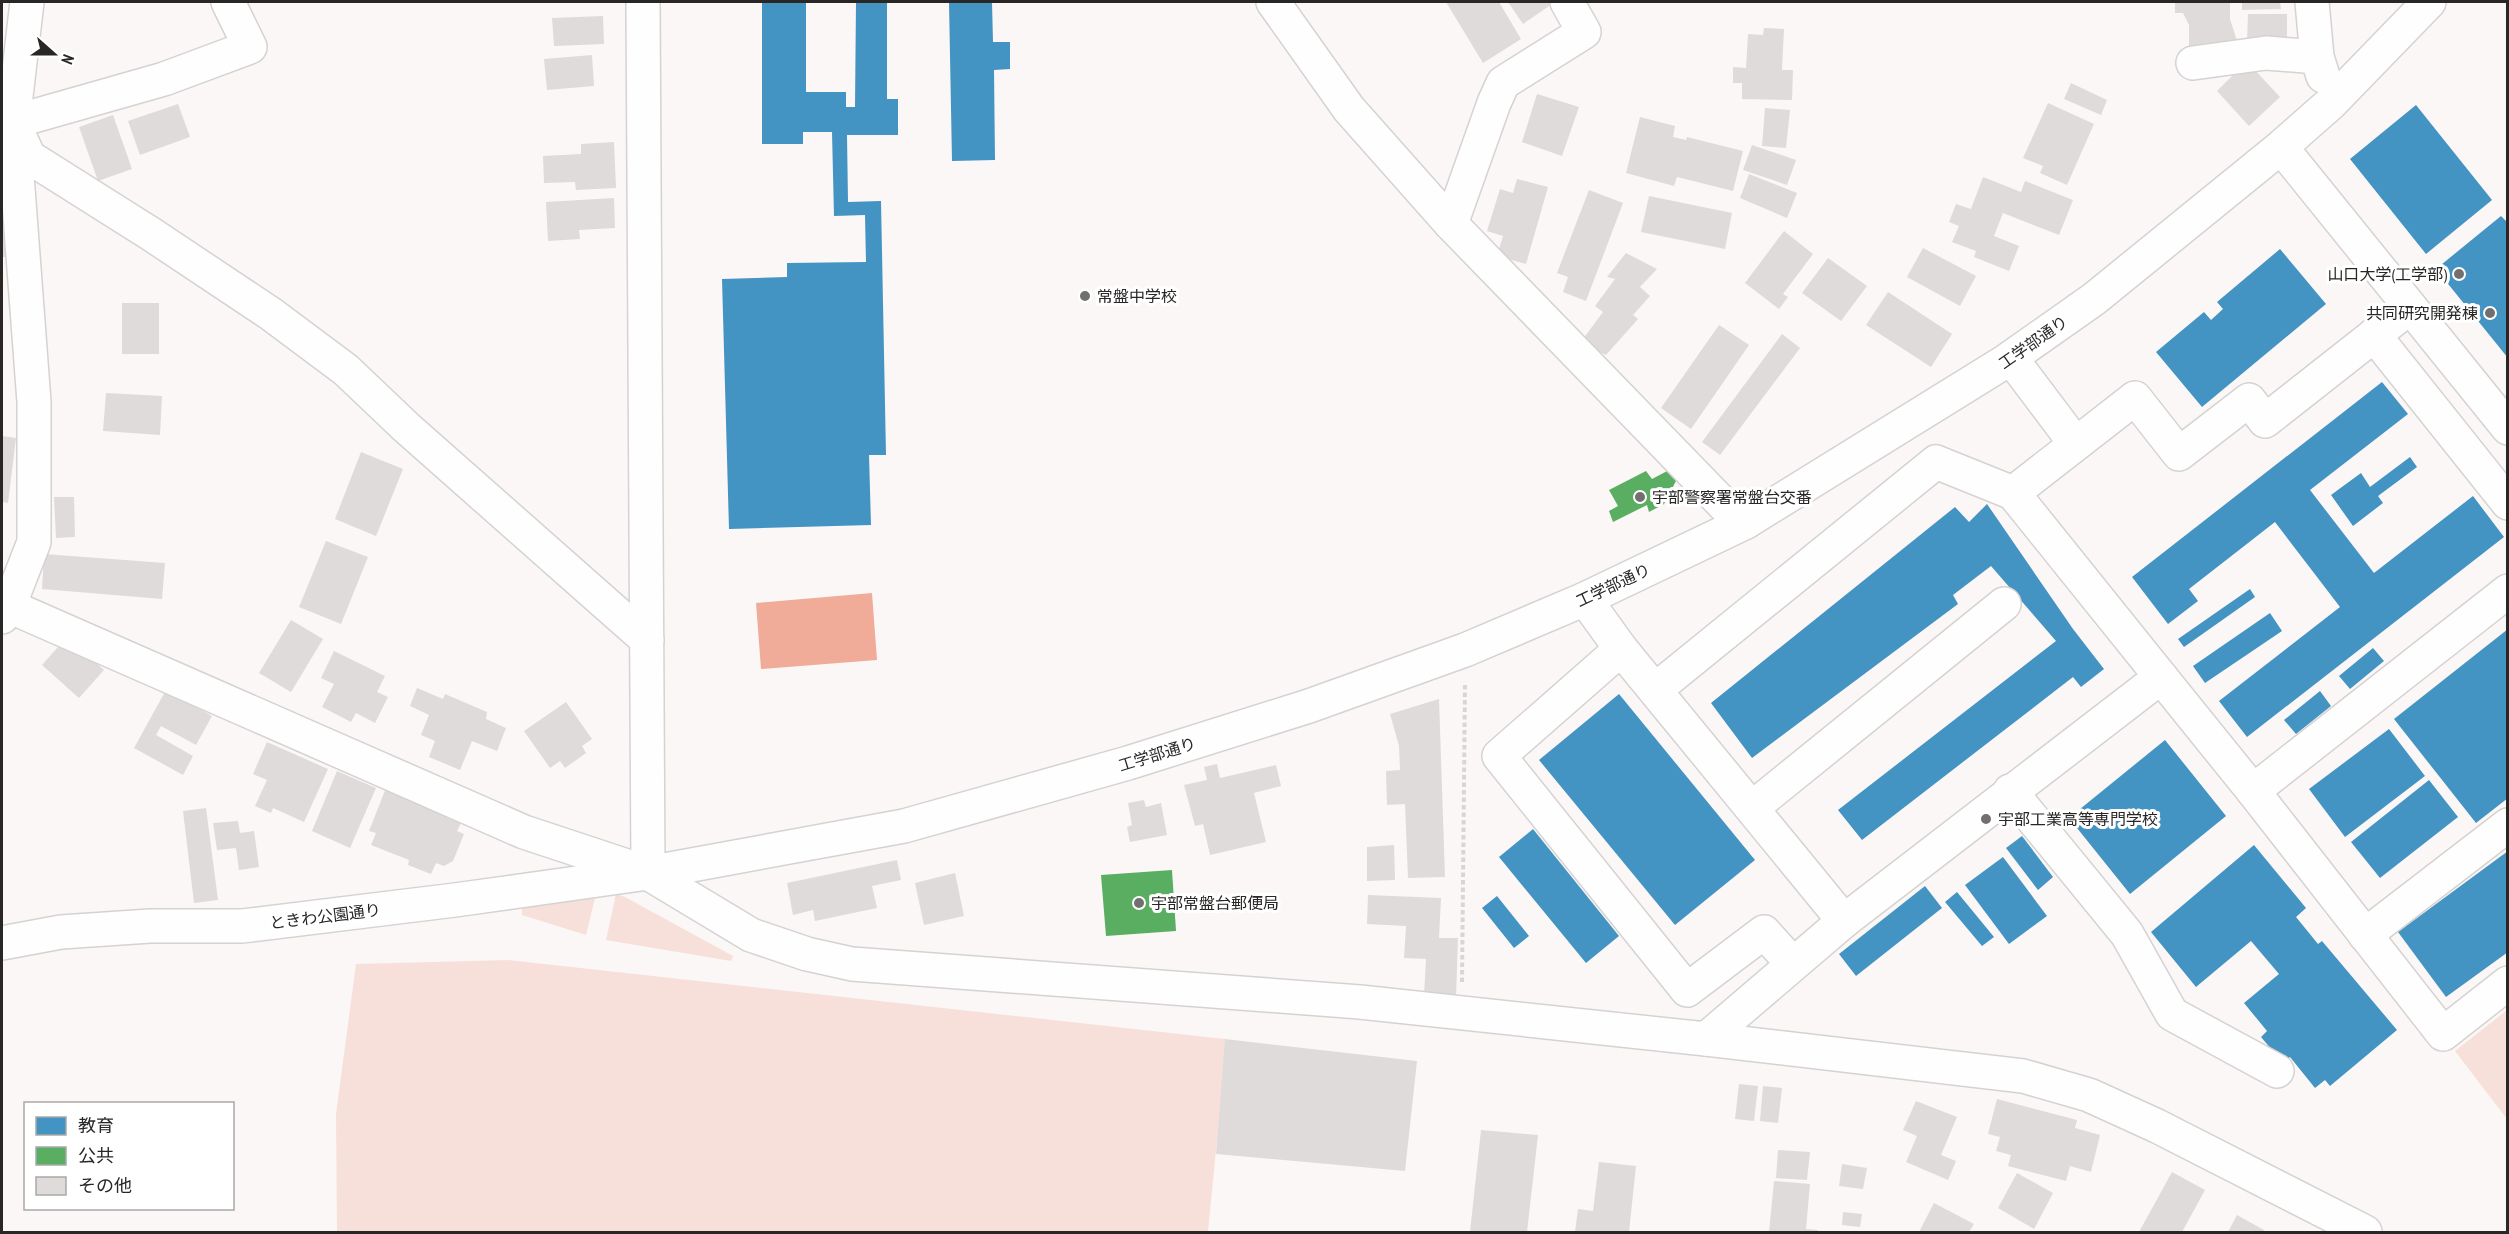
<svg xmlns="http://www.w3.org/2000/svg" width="2509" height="1234" font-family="'PT Sans Narrow','Noto Sans JP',sans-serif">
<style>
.green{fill:#f7e0da}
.water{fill:#f0ac98}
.schools{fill:#4393c3}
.public{fill:#5aae61}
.building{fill:#dedbda}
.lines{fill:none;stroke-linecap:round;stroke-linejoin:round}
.minor-casing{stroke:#d5d2d2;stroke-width:36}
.path{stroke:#d7d6d6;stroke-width:4;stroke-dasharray:4.5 3;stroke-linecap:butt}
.minor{stroke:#fefefe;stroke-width:33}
.poi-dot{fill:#72706f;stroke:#fff;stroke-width:2}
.labels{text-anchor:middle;stroke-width:6;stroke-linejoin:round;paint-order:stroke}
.poi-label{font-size:16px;fill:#292726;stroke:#fff;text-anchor:start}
.street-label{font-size:16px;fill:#292726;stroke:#fff}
</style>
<rect width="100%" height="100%" fill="#fbf7f6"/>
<g class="green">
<polygon points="616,894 625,897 733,956 731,961 606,940"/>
<polygon points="595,898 586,935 522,915 522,907"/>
<polygon points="508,960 1225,1039 1224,1068 1208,1232 337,1232 336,1114 356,964"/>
<polygon points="2507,1010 2507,1119 2455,1051"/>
</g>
<polygon class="water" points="872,593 877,660 761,669 756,603"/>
<g class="schools">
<polygon points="762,2 806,2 806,92 846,92 846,107 855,107 856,2 887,2 887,99 898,99 898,135 847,135 848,202 881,201 886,455 869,455 871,525 729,529 722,279 787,277 787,263 866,262 865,215 834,216 832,132 803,132 803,144 762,144"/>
<polygon points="949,2 992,2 993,42 1010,42 1010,69 994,70 995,160 952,161"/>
<polygon points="2416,105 2492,200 2426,254 2350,159"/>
<polygon points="2501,216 2508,223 2508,358 2436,269"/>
<polygon points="2280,249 2326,304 2202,407 2156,352 2204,312 2211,320 2223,309 2217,302"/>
<polygon points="2382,382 2408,414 2310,490 2374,573 2473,496 2504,537 2247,737 2219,701 2340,607 2275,522 2189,589 2198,601 2168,624 2132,577"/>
<polygon points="2410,457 2417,467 2378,496 2383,503 2353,526 2331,495 2361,473 2370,487"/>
<polygon points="1987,504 2073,629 2104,669 2081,687 2073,677 1862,840 1838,810 2056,641 1991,566 1953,595 1958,604 1752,758 1711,703 1955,507 1969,522"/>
<polygon points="2250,589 2255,597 2184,647 2178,639"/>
<polygon points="2270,613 2282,631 2205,683 2193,666"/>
<polygon points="2508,629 2508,798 2476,823 2394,719"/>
<polygon points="2373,648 2384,661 2350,689 2339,676"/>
<polygon points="2320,691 2331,706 2296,734 2284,720"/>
<polygon points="1619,694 1755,860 1675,925 1539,760"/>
<polygon points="2389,729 2425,776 2345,837 2309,789"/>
<polygon points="2165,740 2226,816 2130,894 2069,818"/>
<polygon points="2429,780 2458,817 2380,878 2351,842"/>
<polygon points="1533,829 1619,936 1586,963 1499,857"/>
<polygon points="2022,836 2053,877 2038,890 2006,848"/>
<polygon points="2254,845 2306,908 2296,917 2318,944 2322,941 2397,1030 2330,1086 2325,1080 2315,1088 2290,1057 2283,1063 2261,1037 2267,1031 2244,1003 2279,974 2251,941 2196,987 2151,932"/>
<polygon points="2508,851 2508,952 2446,997 2398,932"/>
<polygon points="2003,857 2047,916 2009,944 1965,885"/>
<polygon points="1925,886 1942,908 1856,976 1839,954"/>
<polygon points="1957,892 1994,937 1982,946 1945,902"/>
<polygon points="1497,896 1529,936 1514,948 1482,908"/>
</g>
<g class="public">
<polygon points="1671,469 1676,481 1664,504 1649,512 1647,505 1613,522 1609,511 1618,506 1609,490 1646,471 1652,479"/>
<polygon points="1172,870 1176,931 1106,936 1101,875"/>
</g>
<g class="building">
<polygon points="1446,2 1499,2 1521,39 1483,63"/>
<polygon points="1508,2 1555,2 1523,24"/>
<polygon points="2175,2 2230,2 2230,19 2238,44 2189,46 2189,25 2183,13 2175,13"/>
<polygon points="2242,2 2280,2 2281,9 2242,10"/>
<polygon points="2248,14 2287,14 2287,42 2247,43"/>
<polygon points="603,16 604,44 554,46 552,18"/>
<polygon points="1764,28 1784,29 1782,70 1793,70 1792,100 1742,99 1742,83 1733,83 1733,67 1746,68 1748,34 1763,35"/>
<polygon points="592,55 594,86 547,90 544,59"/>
<polygon points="2242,66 2251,66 2280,97 2249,126 2217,91"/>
<polygon points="2071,83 2107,100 2101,115 2064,99"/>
<polygon points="1537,94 1579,107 1562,156 1522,142"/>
<polygon points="2048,103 2094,124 2067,185 2040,173 2043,166 2023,158"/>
<polygon points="178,104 190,137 140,155 128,121"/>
<polygon points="1765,108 1790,110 1786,148 1762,146"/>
<polygon points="113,115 132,169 98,181 79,127"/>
<polygon points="1640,117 1675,126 1673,137 1686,140 1687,137 1743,151 1733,191 1677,177 1674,186 1626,173"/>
<polygon points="614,142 616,188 576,190 575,182 544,183 543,156 581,154 581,144"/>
<polygon points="1752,145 1796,160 1787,185 1743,170"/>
<polygon points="1749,174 1797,193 1787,218 1740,198"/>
<polygon points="1983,177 2021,192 2025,181 2073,200 2059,235 2003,213 1994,236 2019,246 2009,271 1974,257 1976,251 1952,242 1959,226 1949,222 1956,204 1971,209"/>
<polygon points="1517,179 1548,187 1526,264 1497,256 1503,236 1487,231 1500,189 1513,193"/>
<polygon points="1589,190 1623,203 1586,301 1563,292 1568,277 1557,273"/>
<polygon points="1649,196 1732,213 1725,249 1641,232"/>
<polygon points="614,198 615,228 579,230 580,239 548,241 546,202"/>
<polygon points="2,225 9,226 8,257 2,257"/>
<polygon points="1784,231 1813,254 1783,294 1788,297 1779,309 1745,283"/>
<polygon points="1923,248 1976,276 1960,306 1907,277"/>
<polygon points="1626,253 1657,269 1640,287 1650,296 1633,315 1638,319 1606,355 1580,343 1603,312 1595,306 1615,279 1607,277"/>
<polygon points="1828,258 1867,286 1841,321 1802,293"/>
<polygon points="1888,292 1952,334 1931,367 1866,325"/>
<rect x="122" y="303" width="37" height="51"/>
<polygon points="1719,325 1749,345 1691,429 1661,408"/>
<polygon points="1782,334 1800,348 1720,455 1702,442"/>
<polygon points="106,393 162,396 160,435 103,431"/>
<polygon points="2,436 16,438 8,503 2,502"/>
<polygon points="361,452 403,469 376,536 335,519"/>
<polygon points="54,497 74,497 75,537 56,538"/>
<polygon points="326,541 368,557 341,624 299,607"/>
<polygon points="44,554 165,563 162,599 42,589"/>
<polygon points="291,620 323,639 291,692 259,673"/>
<polygon points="67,637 104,670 79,698 42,665"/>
<polygon points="334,651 385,676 377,692 388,697 375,723 356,713 351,722 322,707 334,684 321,678"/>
<polygon points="417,688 443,699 445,694 487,712 486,719 506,728 497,751 472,741 460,770 429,757 435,741 421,735 429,715 410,706"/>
<polygon points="166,690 212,716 196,745 161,726 156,735 193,756 183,775 134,748"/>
<polygon points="1439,699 1445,877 1408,878 1405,804 1387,805 1386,771 1400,770 1399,746 1390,714"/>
<polygon points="566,702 592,739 582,746 586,753 565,768 560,761 550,768 524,731"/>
<polygon points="267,742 328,769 304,822 273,808 271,813 255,806 267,780 253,774"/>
<polygon points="1217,764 1220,778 1276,765 1281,786 1254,793 1266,842 1210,855 1203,824 1195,826 1184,785 1207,780 1204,767"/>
<polygon points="337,771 376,788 350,848 312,831"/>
<polygon points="386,788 463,819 457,831 464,834 453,861 444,866 436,863 431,874 408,865 409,860 371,845 376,833 369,831"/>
<polygon points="1144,800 1146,807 1161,803 1167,835 1130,842 1127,827 1132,825 1128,803"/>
<polygon points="206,808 218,900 194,903 183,811"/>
<polygon points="238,821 240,833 254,831 259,867 239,870 236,848 217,850 213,823"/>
<polygon points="1394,845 1395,880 1367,881 1367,847"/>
<polygon points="897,860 901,880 872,886 877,908 815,921 813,910 793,915 787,883"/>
<polygon points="955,873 964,916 924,925 915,883"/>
<polygon points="1368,895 1441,898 1439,938 1458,938 1456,998 1424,996 1426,959 1404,958 1406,926 1367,924"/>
<polygon points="1225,1039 1417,1061 1405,1171 1216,1154"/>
<polygon points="1739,1084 1758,1086 1754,1121 1735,1119"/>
<polygon points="1763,1086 1782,1088 1778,1123 1760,1121"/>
<polygon points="1997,1099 2077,1120 2075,1128 2100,1135 2091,1172 2070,1166 2066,1181 2008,1166 2011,1155 1996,1151 2000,1137 1988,1134"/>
<polygon points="1916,1101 1957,1117 1941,1155 1956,1161 1948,1180 1906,1162 1917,1136 1903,1130"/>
<polygon points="1481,1130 1538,1135 1527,1232 1470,1232"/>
<polygon points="1778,1150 1810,1152 1807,1180 1776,1178"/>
<polygon points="1599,1162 1636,1166 1629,1232 1575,1232 1578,1209 1593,1211"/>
<polygon points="1842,1164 1867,1168 1863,1189 1839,1186"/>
<polygon points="2172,1172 2205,1190 2182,1232 2139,1232"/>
<polygon points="2017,1173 2053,1193 2034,1229 1998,1208"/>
<polygon points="1774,1181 1810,1184 1806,1229 1818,1230 1818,1232 1769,1232"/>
<polygon points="1934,1203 1974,1224 1969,1232 1919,1232"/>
<polygon points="1843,1212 1862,1214 1860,1227 1842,1225"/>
<polygon points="2237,1215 2264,1230 2263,1232 2228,1232"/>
</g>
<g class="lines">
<g class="minor-casing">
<g id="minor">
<polyline points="643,2 648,873"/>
<polyline points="1273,2 1349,109 1451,224 1725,506 1746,522"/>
<polyline points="2312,2 2317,57 2323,76"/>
<polyline points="2193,63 2266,53 2317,57"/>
<polyline points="2,117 13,122 164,79 250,47 228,2"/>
<polyline points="13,122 29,157 151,234 271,314 346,370 407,428 647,640"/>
<polyline points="2281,147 2508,428"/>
<polyline points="1451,224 1494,103 1503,83 1584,32 1567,2"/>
<polyline points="2374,335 2508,503"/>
<polyline points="2011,358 2075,443"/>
<polyline points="1585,599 1621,649 1844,921"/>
<polyline points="2,603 524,832 648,873 751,935 807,954 852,964 1360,1002 1706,1039 2023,1076 2089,1095 2157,1126 2365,1232"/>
<polyline points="2,617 9,606 34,542 34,402 13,122 27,2"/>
<polyline points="1621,649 1499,756 1687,990 1764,932 1792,963"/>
<polyline points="2161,677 2253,791 2443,1034 2508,983"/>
<polyline points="1655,690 1936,462 2013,493"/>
<polyline points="2010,791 2127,934 2172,1014 2277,1071"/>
<polyline points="2253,791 2508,591"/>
<polyline points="1752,808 2004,604"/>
<polyline points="2365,935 2508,825"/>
<polyline points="2,943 61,932 150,926 242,926 455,900 648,873 904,826 1128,763 1309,706 1465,650 1585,599 1746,522 2006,361 2094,299 2281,147 2331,103 2429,2"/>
<polyline points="1706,1039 1844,921 2161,677 2013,493 2135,398 2179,454 2249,400 2265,421 2410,307"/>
</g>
</g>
<polyline class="path" points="1462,982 1465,683"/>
<use href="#minor" class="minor"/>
</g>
<g class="poi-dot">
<circle cx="2459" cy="274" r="6"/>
<circle cx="1085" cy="296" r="6"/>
<circle cx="2490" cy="313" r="6"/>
<circle cx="1640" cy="497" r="6"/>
<circle cx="1986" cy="819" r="6"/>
<circle cx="1139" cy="903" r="6"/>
</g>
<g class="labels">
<g class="poi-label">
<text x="2447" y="280" text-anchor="end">山口大学(工学部)</text>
<text x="1097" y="302">常盤中学校</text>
<text x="2478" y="319" text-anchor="end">共同研究開発棟</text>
<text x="1652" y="503">宇部警察署常盤台交番</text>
<text x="1998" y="825">宇部工業高等専門学校</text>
<text x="1151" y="909">宇部常盤台郵便局</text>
</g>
<g class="street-label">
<text transform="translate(2033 342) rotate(-35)" y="6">工学部通り</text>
<text transform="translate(1613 585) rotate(-25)" y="6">工学部通り</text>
<text transform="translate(1157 754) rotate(-17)" y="6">工学部通り</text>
<text transform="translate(325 916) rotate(-7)" y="6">ときわ公園通り</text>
</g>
</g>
<rect width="2509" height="1234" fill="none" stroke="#292726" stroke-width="6"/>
<rect x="24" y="1102" width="210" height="108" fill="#ffffff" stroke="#a9a9a8" stroke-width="1.5"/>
<rect x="36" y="1117" width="30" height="18" fill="#4393c3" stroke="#a9a9a8" stroke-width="1.5"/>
<text x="78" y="1132" font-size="18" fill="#292726">教育</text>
<rect x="36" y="1147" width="30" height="18" fill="#5aae61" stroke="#a9a9a8" stroke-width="1.5"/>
<text x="78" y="1162" font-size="18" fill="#292726">公共</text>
<rect x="36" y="1177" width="30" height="18" fill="#dedbda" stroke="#a9a9a8" stroke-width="1.5"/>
<text x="78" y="1192" font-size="18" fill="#292726">その他</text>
<g transform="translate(54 54) rotate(111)" stroke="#ffffff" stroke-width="4.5" paint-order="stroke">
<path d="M0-4.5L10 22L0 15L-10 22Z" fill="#292726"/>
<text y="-9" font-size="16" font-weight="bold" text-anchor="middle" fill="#292726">N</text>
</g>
</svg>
